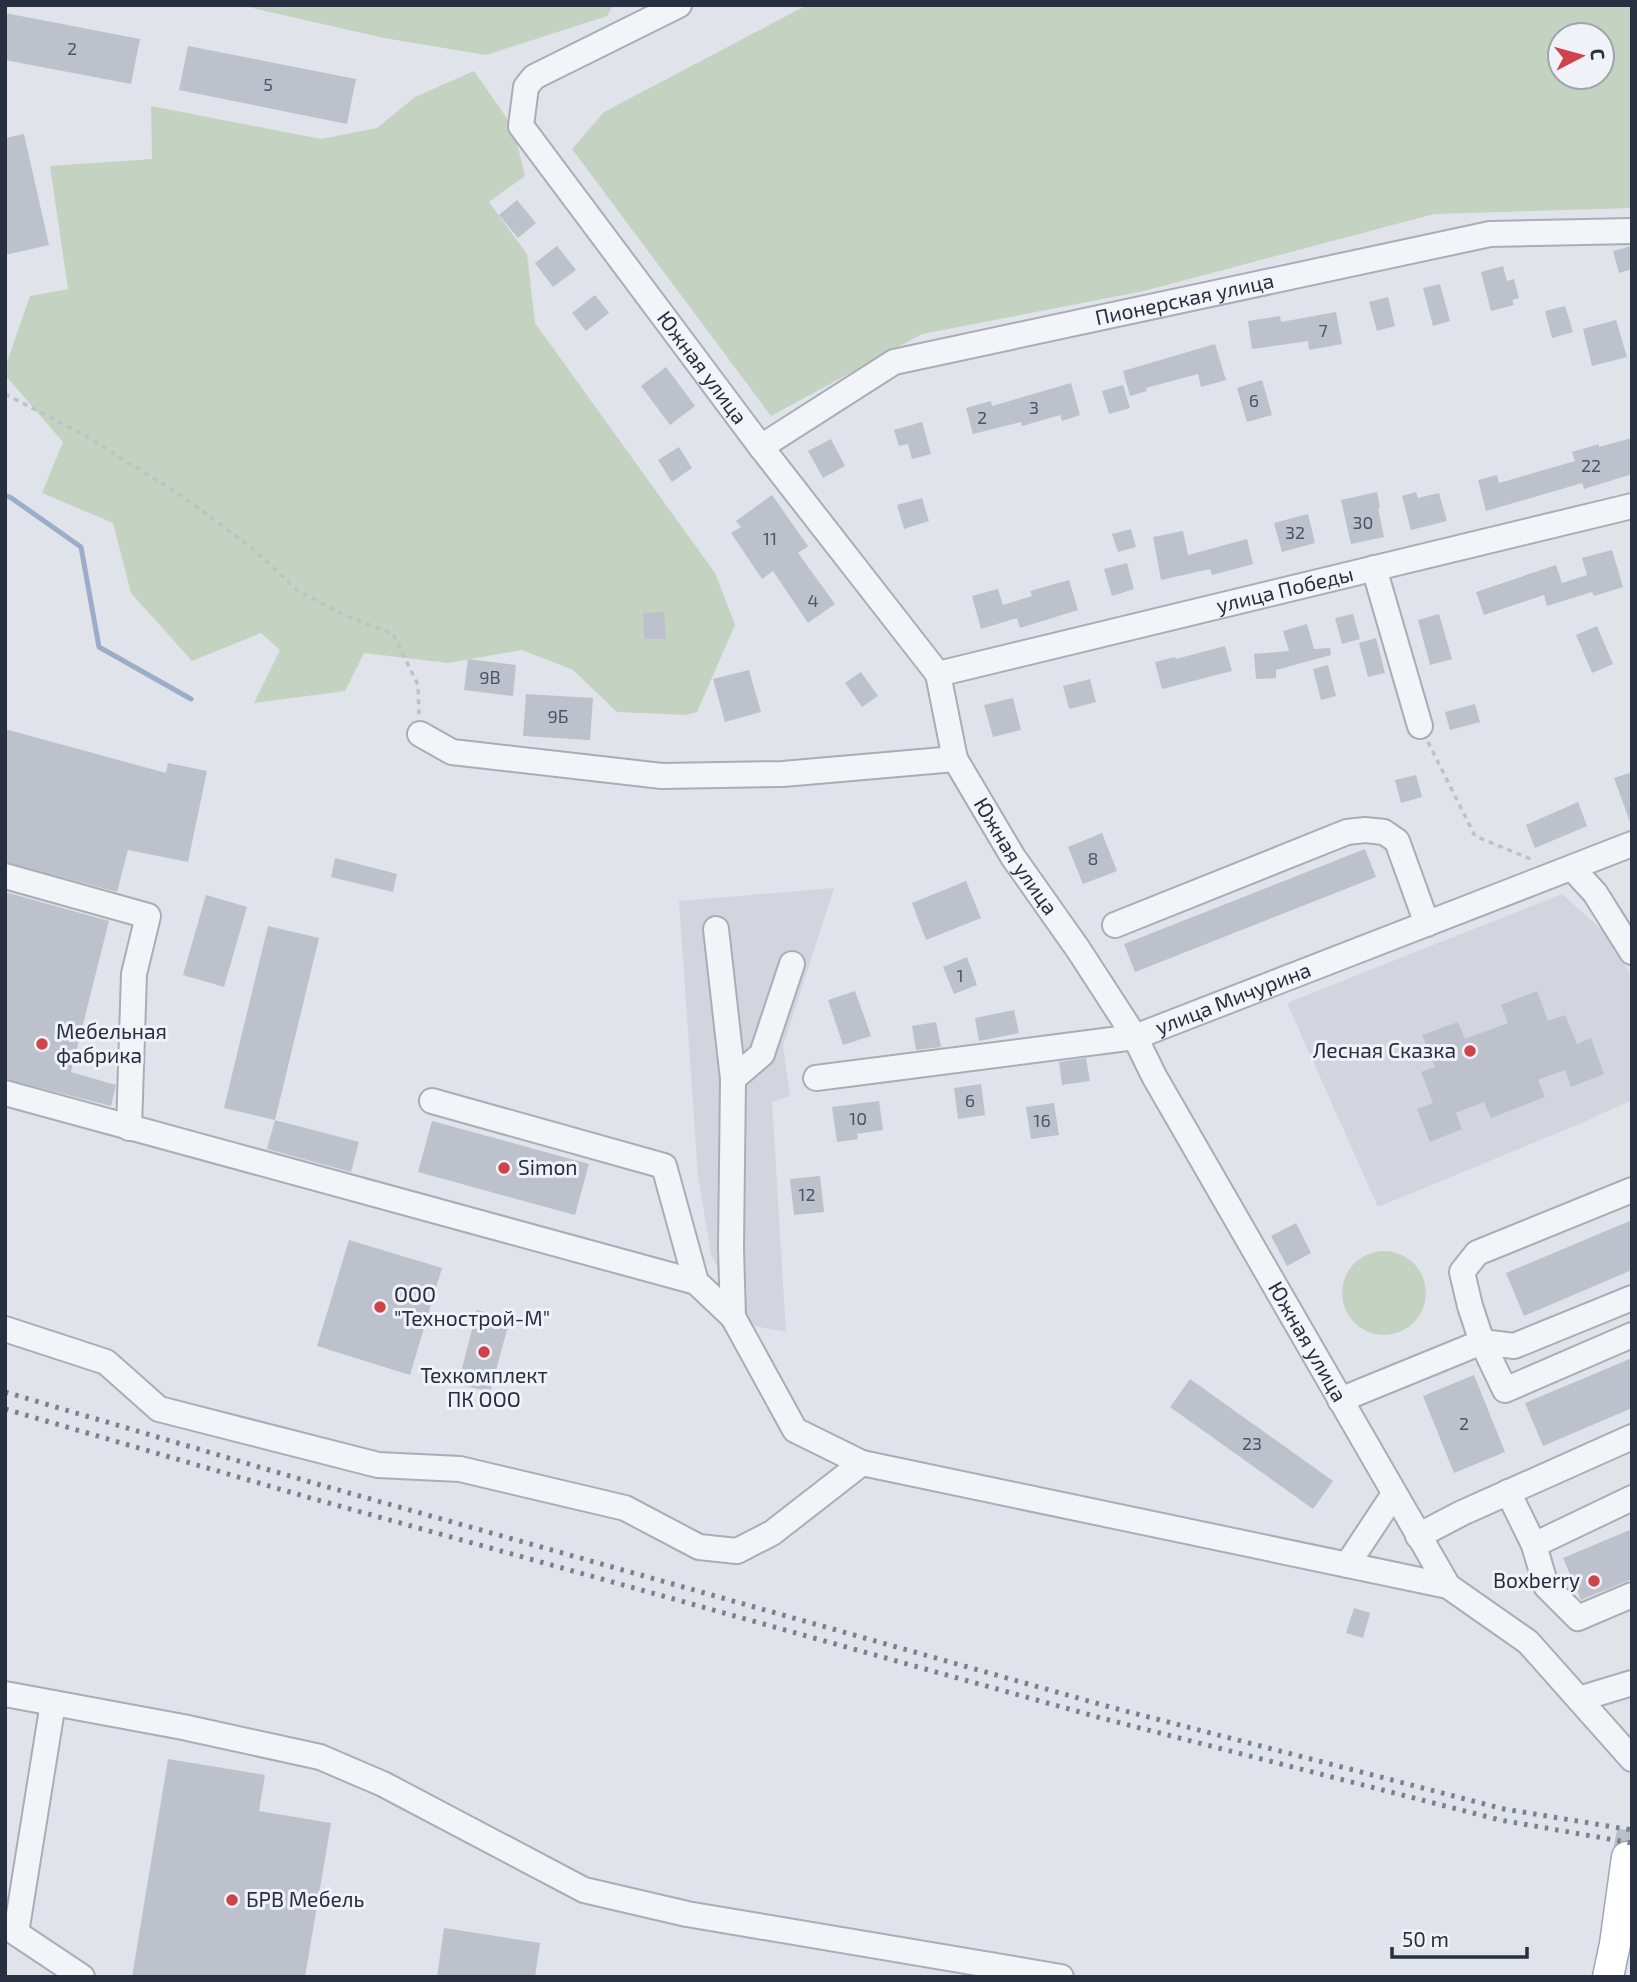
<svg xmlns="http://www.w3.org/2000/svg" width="1637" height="1982" font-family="'Exo 2',sans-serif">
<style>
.built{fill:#d2d5de}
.green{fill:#c4d3c1;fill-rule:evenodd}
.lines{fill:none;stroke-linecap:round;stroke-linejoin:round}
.stream{stroke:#9badc9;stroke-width:5}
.building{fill:#bdc1cc}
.major-tunnel{stroke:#bbbfc7;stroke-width:30;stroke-dasharray:30 15;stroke-linecap:butt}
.minor-casing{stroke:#a9adb7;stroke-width:28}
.major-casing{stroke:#9fa6b5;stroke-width:33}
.path{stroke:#bec1c8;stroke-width:3.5;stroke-dasharray:5 5;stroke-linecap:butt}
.minor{stroke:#f3f4f7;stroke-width:24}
.major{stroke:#fff;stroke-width:30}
.rail{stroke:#798093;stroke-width:5;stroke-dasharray:3.5 7;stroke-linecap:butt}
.poi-dot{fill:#cf444b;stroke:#f0f2f7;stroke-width:2.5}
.labels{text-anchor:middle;stroke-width:6;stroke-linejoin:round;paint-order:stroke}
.number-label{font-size:18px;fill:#4d5464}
.street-label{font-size:21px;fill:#282f41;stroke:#f0f2f7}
.poi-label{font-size:21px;fill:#282f41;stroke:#f0f2f7;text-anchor:start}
</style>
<rect width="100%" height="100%" fill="#e0e3e9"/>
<g class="built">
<polygon points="834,888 783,1046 790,1096 772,1102 786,1332 749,1325 711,1255 698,1176 679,901"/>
<polygon points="1562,894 1610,937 1632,978 1632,1100 1584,1122 1378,1207 1287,1003"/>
</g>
<g class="green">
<polygon points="239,5 613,5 607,16 486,55 384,38"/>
<path d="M 807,5 L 1632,5 L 1632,208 L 1434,214 L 1144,291 L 922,334 L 771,416 L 572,149 L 604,112 ZM 1560,35 L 1602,35 L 1602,77 L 1560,77 Z"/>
<polygon points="474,71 513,127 525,176 489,202 527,254 535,323 715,573 735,625 697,712 686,715 617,712 573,670 522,650 448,663 364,653 345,691 254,703 280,650 261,633 192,661 131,593 113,523 42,493 63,442 5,375 5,368 30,296 68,289 50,166 152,159 151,106 321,139 377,128 415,97"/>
<circle cx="1384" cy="1293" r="42"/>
</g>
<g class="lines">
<polyline class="stream" points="5,496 10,497 81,547 99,647 191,699"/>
</g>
<g class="building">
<polygon points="5,13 140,39 131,84 5,60"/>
<polygon points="188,46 356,79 347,124 179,90"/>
<polygon points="24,134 49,245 5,255 5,138"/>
<polygon points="517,200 536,223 518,238 499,215"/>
<polygon points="557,246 576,270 553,287 535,263"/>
<polygon points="1632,246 1632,269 1619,273 1613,251"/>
<polygon points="1503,266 1507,281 1514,279 1519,298 1512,300 1514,305 1491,311 1481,272"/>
<polygon points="1440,284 1450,321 1433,326 1423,288"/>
<polygon points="595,295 609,313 586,331 572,313"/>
<polygon points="1388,297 1395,326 1377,331 1369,302"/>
<polygon points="1565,306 1573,332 1552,338 1545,311"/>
<polygon points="1336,312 1342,344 1309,350 1308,341 1252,349 1248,321 1280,316 1281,322"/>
<polygon points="1616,320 1627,357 1592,366 1583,329"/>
<polygon points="1215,344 1226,380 1201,387 1198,374 1146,388 1147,391 1130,396 1123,371"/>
<polygon points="666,367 695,406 670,425 641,386"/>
<polygon points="1262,380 1272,415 1247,422 1237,388"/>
<polygon points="1071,383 1080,415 1062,421 1060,415 1022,426 1021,422 973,434 966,408 991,401 992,406"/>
<polygon points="1123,385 1130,408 1109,414 1102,391"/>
<polygon points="922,422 931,454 912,459 908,444 899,446 894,430"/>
<polygon points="1632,438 1632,474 1584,489 1582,483 1486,511 1478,480 1497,475 1499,483 1575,461 1572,452 1599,444 1599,447"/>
<polygon points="831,439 845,466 823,478 808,451"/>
<polygon points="679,447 692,468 672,482 658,460"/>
<polygon points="1377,492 1380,507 1378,508 1384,537 1351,544 1341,500"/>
<polygon points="1416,492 1418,498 1439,493 1447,521 1411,530 1402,496"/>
<polygon points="772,495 808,546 798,553 835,604 808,623 773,571 762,579 731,533 741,527 736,521"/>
<polygon points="922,498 929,521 904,529 897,505"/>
<polygon points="1308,514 1315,543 1282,552 1274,523"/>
<polygon points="1131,529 1136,547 1118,552 1112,534"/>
<polygon points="1183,531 1188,555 1247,539 1253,564 1212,575 1210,569 1161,580 1153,537"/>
<polygon points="1612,550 1623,587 1594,596 1592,592 1547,606 1544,595 1484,615 1476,592 1556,565 1562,583 1587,575 1582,558"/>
<polygon points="1127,563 1134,589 1112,596 1104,569"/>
<polygon points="1069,580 1078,610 1020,628 1017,618 981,629 972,596 998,589 1003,605 1032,596 1030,591"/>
<polygon points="664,612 666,639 644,639 643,613"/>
<polygon points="1353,614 1360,639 1342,644 1335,618"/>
<polygon points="1439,614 1452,659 1430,665 1418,620"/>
<polygon points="1307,624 1314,649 1330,648 1331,655 1276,670 1276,678 1256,679 1254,654 1289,651 1283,631"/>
<polygon points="1597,626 1613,664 1592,673 1576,635"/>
<polygon points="1376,638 1385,673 1368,677 1359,643"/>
<polygon points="1225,646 1232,671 1162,689 1155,662 1175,657 1176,659"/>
<polygon points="468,659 516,665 513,696 464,690"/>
<polygon points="1328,665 1336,696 1321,700 1313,669"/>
<polygon points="749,670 761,712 725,722 713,679"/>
<polygon points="861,672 878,696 862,707 845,683"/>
<polygon points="1090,679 1096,702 1069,709 1063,686"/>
<polygon points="526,694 593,698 590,740 523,736"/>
<polygon points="1013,698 1021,730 993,737 984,705"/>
<polygon points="1475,704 1480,722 1450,730 1445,712"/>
<polygon points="5,729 166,773 168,763 207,771 188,862 128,850 117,892 5,862"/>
<polygon points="1632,772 1632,822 1630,822 1614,778"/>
<polygon points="1416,775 1422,797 1401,803 1395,780"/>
<polygon points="1578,802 1587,826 1535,848 1526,825"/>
<polygon points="1102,833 1117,871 1083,884 1068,847"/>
<polygon points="1365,849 1376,877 1135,972 1124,944"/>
<polygon points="335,858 397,874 393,892 331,877"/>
<polygon points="966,881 981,918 926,940 912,903"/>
<polygon points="5,892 109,921 71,1072 116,1085 111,1106 5,1079"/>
<polygon points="206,895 247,907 224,987 183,975"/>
<polygon points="268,926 319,938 275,1120 224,1108"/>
<polygon points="967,957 977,985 954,994 943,967"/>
<polygon points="855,991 871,1036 843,1045 828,1000"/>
<polygon points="1537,991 1548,1021 1565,1015 1577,1044 1591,1038 1604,1074 1571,1087 1565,1070 1538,1080 1545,1097 1491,1118 1484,1102 1456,1113 1462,1129 1430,1142 1417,1109 1433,1103 1421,1072 1435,1067 1422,1035 1458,1022 1465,1039 1508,1023 1501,1005"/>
<polygon points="1014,1010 1019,1033 979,1041 975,1018"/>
<polygon points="936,1022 941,1047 916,1050 912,1026"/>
<polygon points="1086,1058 1090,1081 1062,1085 1059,1062"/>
<polygon points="981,1084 985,1115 958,1119 954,1088"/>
<polygon points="879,1101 883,1130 857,1134 858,1139 837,1142 832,1107"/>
<polygon points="1054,1103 1059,1135 1031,1139 1026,1107"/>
<polygon points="275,1120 359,1142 351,1172 267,1149"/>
<polygon points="432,1121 589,1164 575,1215 418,1172"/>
<polygon points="820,1176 824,1212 794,1215 790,1179"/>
<polygon points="1632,1220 1632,1270 1524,1316 1506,1273"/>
<polygon points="1296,1223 1311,1253 1287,1266 1271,1236"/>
<polygon points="349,1240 442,1268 410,1375 317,1346"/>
<polygon points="477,1310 510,1319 490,1392 458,1384"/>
<polygon points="1632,1358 1632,1408 1543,1446 1525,1403"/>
<polygon points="1474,1375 1505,1452 1454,1473 1423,1396"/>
<polygon points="1190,1379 1333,1481 1313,1509 1170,1407"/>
<polygon points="1632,1529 1632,1579 1581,1600 1563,1558"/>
<polygon points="1354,1608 1370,1613 1363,1638 1346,1633"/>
<polygon points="168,1759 265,1775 259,1811 331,1823 305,1977 132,1977"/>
<polygon points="444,1928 540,1943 535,1977 437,1977"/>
</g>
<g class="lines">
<polyline class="major-tunnel" points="1627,1857 1632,1831"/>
<g class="minor-casing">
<g id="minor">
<path id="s1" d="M 679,5 L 534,77 L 526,87 L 521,126 L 761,447 L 938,674 L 955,759 L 1013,857 L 1078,949 L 1135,1037 L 1154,1076 L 1448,1586 L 1528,1642 L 1632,1759"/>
<path id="s2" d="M 761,447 L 894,362 L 1490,234 L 1632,231"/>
<polyline points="1374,568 1420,726"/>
<path id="s3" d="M 938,674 L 1632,506"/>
<polyline points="420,734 452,752 662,776 783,774 955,759"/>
<polyline points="1572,868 1595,893 1632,952"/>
<polyline points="5,876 148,916 134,974 129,1128"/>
<polyline points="1115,925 1347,832 1365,830 1384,832 1397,841 1427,924"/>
<polyline points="716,929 733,1079 731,1248 733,1317"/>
<path id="s4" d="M 816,1078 L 1135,1037 L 1632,844"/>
<polyline points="733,1079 762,1054 792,964"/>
<polyline points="5,1093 696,1282 733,1317 795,1430 862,1463 1448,1586"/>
<polyline points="432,1101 664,1166 696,1282"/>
<polyline points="1632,1190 1477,1253 1462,1272 1470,1306 1482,1342 1514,1346 1632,1298"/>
<polyline points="5,1329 106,1362 159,1409 378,1465 460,1469 625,1508 699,1547 737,1551 772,1533 862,1463"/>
<polyline points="1340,1400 1482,1342 1505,1390 1632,1335"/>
<polyline points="1508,1492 1534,1545 1632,1498"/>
<polyline points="1418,1536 1462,1513 1632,1437"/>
<polyline points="1534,1545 1546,1586 1578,1618 1632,1595"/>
<polyline points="1347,1565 1394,1494"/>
<polyline points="5,1694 183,1727 320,1757 383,1784 584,1890 687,1914 1061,1977"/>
<polyline points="1579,1699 1632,1683"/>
<polyline points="53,1703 16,1933 82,1977"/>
</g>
</g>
<g class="major-casing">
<polyline id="major" points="1608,1977 1615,1944 1627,1857"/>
</g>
<g class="path">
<polyline points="5,394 84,435 182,496 252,548 297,590 344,615 393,634 418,685 419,714"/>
<polyline points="1428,742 1475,836 1533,860"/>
</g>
<use href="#minor" class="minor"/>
<use href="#major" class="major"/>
<g class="rail">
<polyline points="5,1392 310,1482 1110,1707 1504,1809 1632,1830"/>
<polyline points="5,1409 307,1497 1105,1719 1500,1820 1632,1843"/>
</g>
</g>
<g class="poi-dot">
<circle cx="42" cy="1044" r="7"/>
<circle cx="1470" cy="1051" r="7"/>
<circle cx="504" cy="1168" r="7"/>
<circle cx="380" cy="1307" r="7"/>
<circle cx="484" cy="1352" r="7"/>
<circle cx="1594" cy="1581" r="7"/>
<circle cx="232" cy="1900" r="7"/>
</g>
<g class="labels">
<g class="number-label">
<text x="72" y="55">2</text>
<text x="268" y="91">5</text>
<text x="1323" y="337">7</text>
<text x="1254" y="407">6</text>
<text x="1034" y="414">3</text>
<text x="982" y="424">2</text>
<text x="1591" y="472">22</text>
<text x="1363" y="529">30</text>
<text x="1295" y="539">32</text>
<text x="770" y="545">11</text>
<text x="813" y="607">4</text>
<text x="490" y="684">9В</text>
<text x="558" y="723">9Б</text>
<text x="1093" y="865">8</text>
<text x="960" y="982">1</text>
<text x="970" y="1107">6</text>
<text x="858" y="1125">10</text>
<text x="1042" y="1127">16</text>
<text x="807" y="1201">12</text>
<text x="1464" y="1430">2</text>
<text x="1252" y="1450">23</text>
</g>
<g class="street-label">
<text dy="7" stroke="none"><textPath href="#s2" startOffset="455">Пионерская улица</textPath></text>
<text dy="7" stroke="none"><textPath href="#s1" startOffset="516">Южная улица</textPath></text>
<text dy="7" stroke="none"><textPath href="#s3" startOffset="357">улица Победы</textPath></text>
<text dy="7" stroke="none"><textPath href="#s1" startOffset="1104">Южная улица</textPath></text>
<text dy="7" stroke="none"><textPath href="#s4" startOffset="427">улица Мичурина</textPath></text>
<text dy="7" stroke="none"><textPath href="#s1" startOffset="1671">Южная улица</textPath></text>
</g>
<g class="poi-label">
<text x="56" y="1039">Мебельная<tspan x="56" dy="24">фабрика</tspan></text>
<text x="1456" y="1058" text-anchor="end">Лесная Сказка</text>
<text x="518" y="1175">Simon</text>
<text x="394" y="1302">ООО<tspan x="394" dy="24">"Технострой-М"</tspan></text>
<text x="484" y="1383" text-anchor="middle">Техкомплект<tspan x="484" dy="24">ПК ООО</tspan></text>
<text x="1580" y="1588" text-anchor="end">Boxberry</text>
<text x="246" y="1907">БРВ Мебель</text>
</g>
</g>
<rect width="1637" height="1982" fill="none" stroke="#282f41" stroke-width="14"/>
<g transform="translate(1581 56) rotate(84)"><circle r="33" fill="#f0f2f7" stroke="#a0a4ae" stroke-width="2"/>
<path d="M0-5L12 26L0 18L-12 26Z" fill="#cf444b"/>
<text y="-10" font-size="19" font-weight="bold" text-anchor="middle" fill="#282f41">С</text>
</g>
<path d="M1392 1947v10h135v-10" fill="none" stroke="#282f41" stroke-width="3.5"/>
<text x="1402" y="1947" font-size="21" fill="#282f41" stroke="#f0f2f7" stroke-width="5" paint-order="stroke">50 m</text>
</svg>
